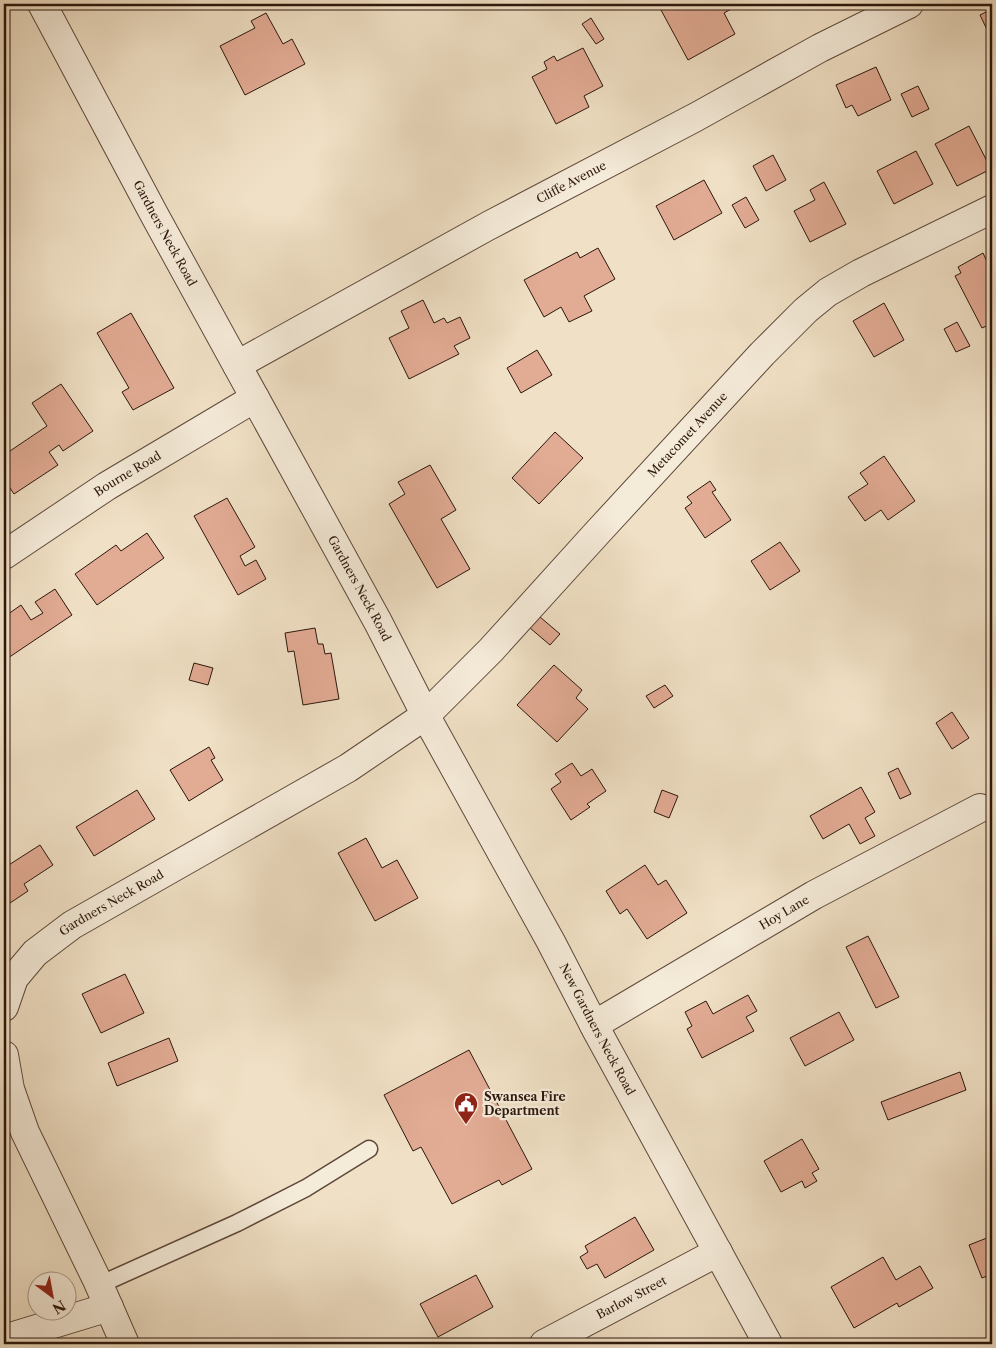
<svg xmlns="http://www.w3.org/2000/svg" width="996" height="1348" font-family="'Libre Caslon Text',serif">
<style>
.building{fill:#e2ab94;stroke:#2c160c}
.lines{fill:none;stroke-linecap:round;stroke-linejoin:round}
.service-casing{stroke:#5d483a;stroke-width:19}
.minor-casing{stroke:#5d483a;stroke-width:30}
.tertiary-casing{stroke:#5d483a;stroke-width:30}
.service{stroke:#f5ebd9;stroke-width:16}
.minor{stroke:#f5ebd9;stroke-width:28}
.tertiary{stroke:#f5ebd9;stroke-width:28}
.labels{text-anchor:middle;stroke-width:4.5;stroke-linejoin:round;paint-order:stroke}
.street-label{font-size:12px;fill:#2c160c;stroke:#f5ebd9}
.poi-label{font-size:12px;font-weight:bold;fill:#2c160c;stroke:#f5ebd9;text-anchor:start}
</style>
<rect width="100%" height="100%" fill="#f0e0c5"/>
<filter id="stains"><feTurbulence type="fractalNoise" baseFrequency=".004" numOctaves="4"/><feColorMatrix values="0 0 0 0 .2 0 0 0 0 .09 0 0 0 0 .02 0 0 0 .5 -.17"/></filter>
<radialGradient id="worn" r=".72"><stop offset=".6" stop-color="#630" stop-opacity="0"/><stop offset="1" stop-color="#630" stop-opacity=".3"/></radialGradient>
<g class="building">
<polygon points="673,4 738,4 738,5 724,13 735,34 688,60 661,10"/>
<polygon points="992,9 992,40 980,15"/>
<polygon points="266,13 283,44 292,39 305,64 245,95 220,46 255,28 251,21"/>
<polygon points="591,18 604,39 596,44 582,24"/>
<polygon points="583,48 603,86 584,96 589,107 556,124 532,77 547,69 544,62 554,56 557,61"/>
<polygon points="876,67 891,100 858,116 852,105 846,108 836,85"/>
<polygon points="918,86 929,109 912,117 901,94"/>
<polygon points="969,126 991,169 957,186 935,144"/>
<polygon points="916,151 933,184 894,204 877,171"/>
<polygon points="773,155 786,180 766,191 753,166"/>
<polygon points="704,180 722,213 674,240 656,206"/>
<polygon points="824,182 846,224 810,242 794,211 815,200 810,190"/>
<polygon points="746,197 759,220 745,228 732,205"/>
<polygon points="598,248 615,279 584,296 592,311 569,322 561,307 544,317 524,280 577,252 580,258"/>
<polygon points="983,253 992,272 992,332 989,325 982,328 955,276 961,273 958,267"/>
<polygon points="423,300 434,323 444,318 447,323 460,317 470,338 454,346 459,354 409,379 389,338 409,328 401,311"/>
<polygon points="884,303 904,340 874,357 853,321"/>
<polygon points="131,313 174,388 133,410 122,392 129,388 97,333"/>
<polygon points="957,322 970,346 956,352 944,329"/>
<polygon points="537,350 552,375 521,393 507,368"/>
<polygon points="61,384 93,431 63,451 59,445 49,452 58,465 14,494 4,479 4,455 47,426 32,403"/>
<polygon points="555,432 583,458 539,504 512,478"/>
<polygon points="884,456 915,501 888,520 881,510 865,521 848,497 868,484 860,473"/>
<polygon points="430,465 456,510 441,519 470,569 437,588 389,504 405,494 398,482"/>
<polygon points="710,481 716,490 712,492 731,520 705,538 685,508 692,503 687,497"/>
<polygon points="227,498 255,547 240,556 245,566 256,560 266,579 238,595 194,516"/>
<polygon points="147,533 164,558 97,605 75,574 116,545 121,551"/>
<polygon points="780,542 800,571 770,590 751,561"/>
<polygon points="55,589 72,615 5,660 4,658 4,617 21,605 31,620 43,613 35,602"/>
<polygon points="540,617 560,634 550,645 530,628"/>
<polygon points="315,628 318,644 323,644 325,654 331,653 339,699 303,705 294,651 288,652 285,633"/>
<polygon points="194,663 213,668 208,685 189,680"/>
<polygon points="554,665 582,690 576,698 588,709 557,742 517,705"/>
<polygon points="665,685 673,696 654,708 646,696"/>
<polygon points="952,712 969,738 952,749 936,723"/>
<polygon points="209,747 215,758 211,760 223,780 189,801 170,770"/>
<polygon points="572,763 581,776 592,769 606,791 587,804 590,807 571,820 551,789 561,782 555,774"/>
<polygon points="898,768 911,794 900,799 888,773"/>
<polygon points="861,787 875,812 865,818 875,836 860,844 849,824 823,839 810,816"/>
<polygon points="137,790 155,819 94,856 76,827"/>
<polygon points="662,790 678,796 669,818 654,812"/>
<polygon points="366,838 382,868 397,860 418,898 375,921 338,853"/>
<polygon points="40,845 53,865 24,884 28,891 4,907 4,868"/>
<polygon points="645,865 658,885 666,880 687,913 647,939 627,909 620,914 606,891"/>
<polygon points="868,936 899,997 876,1008 846,947"/>
<polygon points="125,974 144,1013 101,1033 82,994"/>
<polygon points="748,995 757,1011 746,1017 754,1031 702,1058 687,1029 692,1026 685,1012 706,1001 713,1014"/>
<polygon points="839,1012 854,1040 805,1066 790,1038"/>
<polygon points="169,1038 178,1061 117,1086 108,1063"/>
<polygon points="469,1050 532,1169 502,1185 499,1180 452,1204 421,1147 413,1151 384,1095"/>
<polygon points="960,1072 966,1090 888,1120 881,1102"/>
<polygon points="802,1139 819,1169 812,1173 817,1181 805,1188 802,1181 781,1192 764,1161"/>
<polygon points="635,1217 654,1250 605,1278 597,1264 587,1269 580,1257 588,1252 585,1246"/>
<polygon points="992,1236 992,1274 982,1278 969,1245"/>
<polygon points="883,1257 896,1280 920,1266 933,1288 899,1307 897,1303 854,1328 831,1287"/>
<polygon points="476,1275 493,1307 438,1337 420,1304"/>
</g>
<g class="lines">
<g class="service-casing">
<polyline id="service" points="99,1285 237,1223 306,1188 369,1149"/>
</g>
<g class="minor-casing">
<g id="minor">
<path id="s1" d="M 237,365 L 488,226 L 696,117 L 820,48 L 909,4"/>
<path id="s2" d="M 4,555 L 107,486 L 255,398"/>
<path id="s3" d="M 4,1007 L 14,978 L 35,953 L 72,925 L 348,768 L 426,715 L 491,650 L 597,533 L 762,354 L 806,310 L 828,292 L 861,273 L 992,209"/>
<path id="s4" d="M 594,1025 L 814,895 L 980,808"/>
<polyline points="4,1055 10,1089 25,1132 97,1280 125,1344"/>
<polyline points="4,1339 109,1307"/>
<path id="s5" d="M 544,1344 L 718,1252"/>
</g>
</g>
<g class="tertiary-casing">
<g id="tertiary">
<path id="s6" d="M 42,4 L 155,216 L 378,622 L 428,720 L 551,942 L 597,1031 L 768,1344"/>
</g>
</g>
<use href="#service" class="service"/>
<use href="#minor" class="minor"/>
<use href="#tertiary" class="tertiary"/>
</g>
<defs>
<g id="civic-pin" transform="scale(1.25)"><path d="M0 17L-7.5 6A9.5 9.5 0 1 1 7.5 6Z" fill="#8f2418" stroke="#f5ebd9"/><path d="M-.6-6.5H3V-4.5H.6V-3L4-1V1h2V6H-6V1h2V-1L-.6-3ZM-1.2 2.5V6h2.4V2.5Z" fill="#fff"/></g>
</defs>
<g fill-rule="evenodd">
<use href="#civic-pin" x="466" y="1104"/>
</g>
<g class="labels">
<g class="street-label">
<text dy="4" stroke="none"><textPath href="#s1" startOffset="381">Cliffe Avenue</textPath></text>
<text dy="4" stroke="none"><textPath href="#s6" startOffset="260">Gardners Neck Road</textPath></text>
<text dy="4" stroke="none"><textPath href="#s3" startOffset="905">Metacomet Avenue</textPath></text>
<text dy="4" stroke="none"><textPath href="#s2" startOffset="148">Bourne Road</textPath></text>
<text dy="4" stroke="none"><textPath href="#s6" startOffset="665">Gardners Neck Road</textPath></text>
<text dy="4" stroke="none"><textPath href="#s3" startOffset="155">Gardners Neck Road</textPath></text>
<text dy="4" stroke="none"><textPath href="#s4" startOffset="221">Hoy Lane</textPath></text>
<text dy="4" stroke="none"><textPath href="#s6" startOffset="1166">New Gardners Neck Road</textPath></text>
<text dy="4" stroke="none"><textPath href="#s5" startOffset="99">Barlow Street</textPath></text>
</g>
<g class="poi-label">
<text x="484" y="1101">Swansea Fire<tspan x="484" dy="14">Department</tspan></text>
</g>
</g>
<rect width="996" height="1348" fill="none" stroke="#f0e0c5" stroke-width="20"/>
<rect x="5" y="5" width="986" height="1338" fill="none" stroke="#2c160c" stroke-width="2.5"/>
<rect x="10" y="10" width="976" height="1328" fill="none" stroke="#2c160c"/>
<g transform="translate(52 1296) rotate(148)"><circle r="24" fill="#f5ebd9" stroke="#a59687"/>
<path d="M0-4L9 19L0 12L-9 19Z" fill="#8f2418"/>
<text y="-8" font-size="14" font-weight="bold" text-anchor="middle" fill="#2c160c">N</text>
</g>
<rect width="100%" height="100%" filter="url(#stains)"/>
<rect width="100%" height="100%" fill="url(#worn)"/>
</svg>
